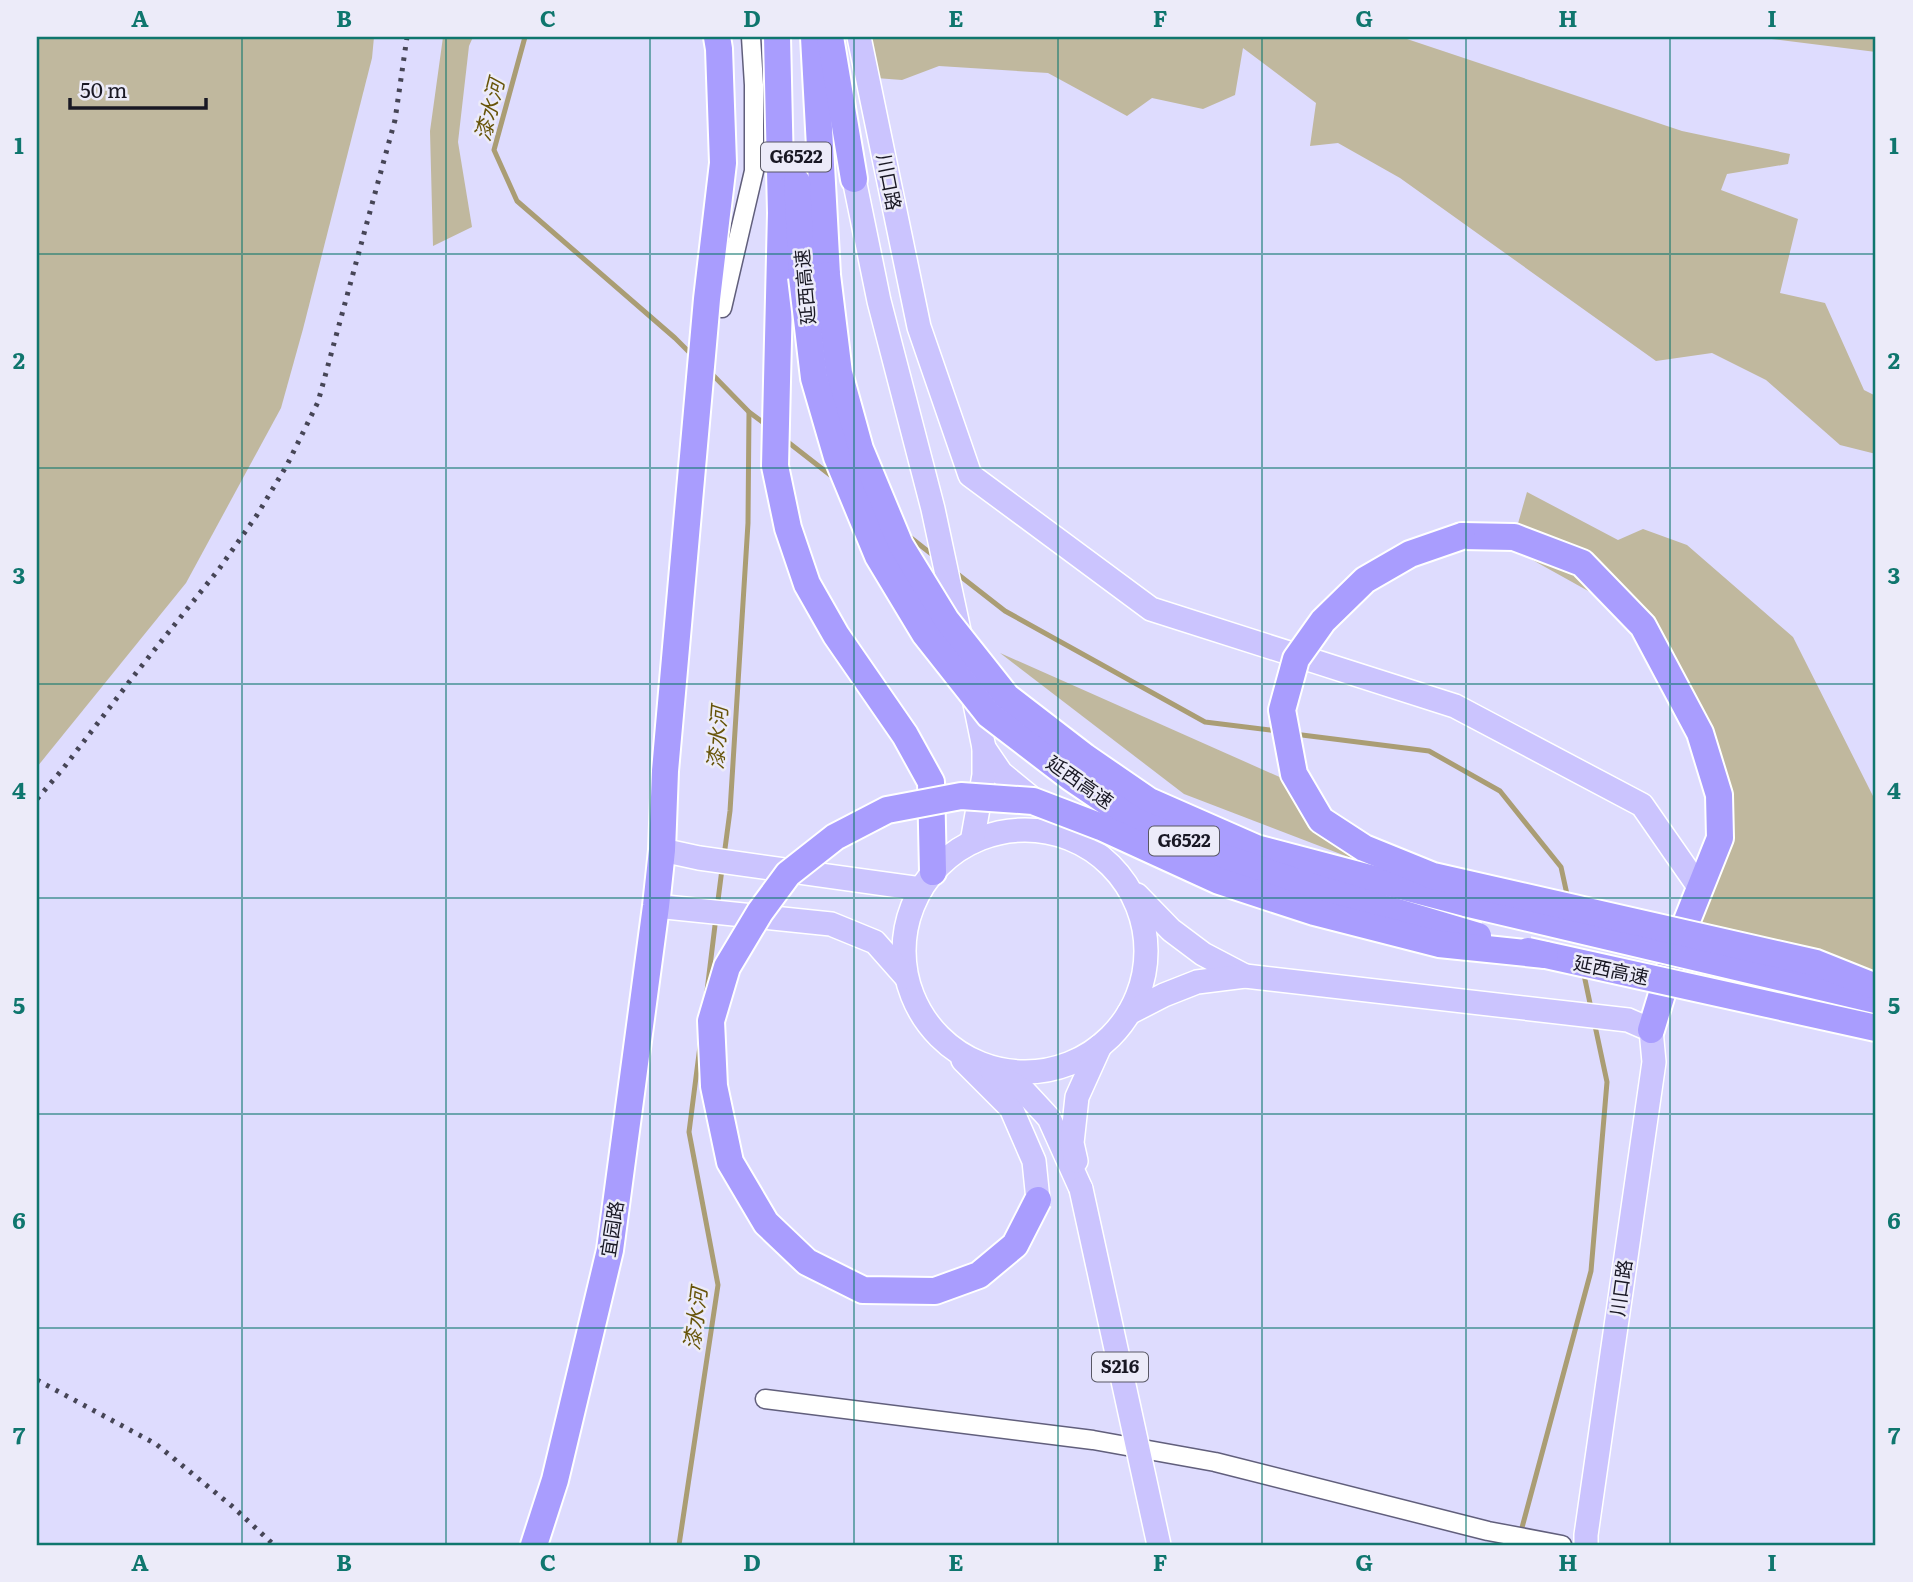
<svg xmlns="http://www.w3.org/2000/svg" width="1913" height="1582" font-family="Literata,'Noto Sans SC',serif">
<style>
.green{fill:#c0b89e}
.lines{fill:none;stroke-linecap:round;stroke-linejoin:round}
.stream{stroke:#aa9d74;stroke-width:5}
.minor-casing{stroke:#615f7c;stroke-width:21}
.major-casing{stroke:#fff;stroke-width:26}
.highway-casing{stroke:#fff;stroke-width:30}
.minor{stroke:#fff;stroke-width:18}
.major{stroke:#cbc4fe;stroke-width:23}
.highway{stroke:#a99dfe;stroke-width:26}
.rail{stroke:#464556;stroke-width:5;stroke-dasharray:3.5 7;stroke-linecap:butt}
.major-bridge-casing{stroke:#fff;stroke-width:26;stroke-linecap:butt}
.highway-bridge-casing{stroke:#fff;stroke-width:30;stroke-linecap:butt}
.major-bridge{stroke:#cbc4fe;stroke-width:23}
.highway-bridge{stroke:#a99dfe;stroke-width:26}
.grid{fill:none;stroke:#0f766e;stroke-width:2;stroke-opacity:0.55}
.labels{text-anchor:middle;stroke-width:5;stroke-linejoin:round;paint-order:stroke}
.shield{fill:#ecebf9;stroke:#585764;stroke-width:2}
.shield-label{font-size:18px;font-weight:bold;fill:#191824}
.street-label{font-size:19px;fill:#191824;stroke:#ecebf9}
.water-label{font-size:21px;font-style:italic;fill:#675409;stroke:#ecebf9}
.neatline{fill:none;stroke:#0f766e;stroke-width:2.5}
.grid-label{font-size:23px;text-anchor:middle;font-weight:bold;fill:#0f766e}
</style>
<rect width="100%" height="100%" fill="#dedcfe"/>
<g class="green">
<polygon points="37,37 374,37 372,58 303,329 281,408 186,583 37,767"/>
<polygon points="443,37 473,37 469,46 458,142 472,227 433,246 430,131"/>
<polygon points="867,37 1401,37 1682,131 1790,154 1788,164 1727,174 1721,190 1798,219 1780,293 1825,303 1864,390 1876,396 1876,454 1840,445 1766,380 1712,353 1656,361 1400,178 1338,143 1310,146 1316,103 1243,48 1235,95 1203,109 1152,98 1127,116 1048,73 939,66 902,80 876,78"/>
<polygon points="1755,37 1876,37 1876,52"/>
<polygon points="1527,492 1618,540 1643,529 1687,545 1793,637 1876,802 1876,984 1695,939 1726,830 1706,741 1608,602 1511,548"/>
<polygon points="1000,653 1293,783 1364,863 1184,794"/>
</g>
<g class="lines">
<g class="stream">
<polyline points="525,37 494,150 517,201 675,338 694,357"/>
<polyline points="709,371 749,412 768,426"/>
<polyline points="784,439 834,478"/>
<polyline points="906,534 934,556"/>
<polyline points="955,572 1005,611 1205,722 1278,731"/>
<polyline points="1294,734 1429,751 1500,791 1561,867 1568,899"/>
<polyline points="724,856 730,811 748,523 749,412"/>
<polyline points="717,908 722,869"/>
<polyline points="1583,970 1591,1008"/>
<polyline points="707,991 716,917"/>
<polyline points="1520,1535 1591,1271 1607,1082 1594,1021"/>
<polyline points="679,1545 718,1285 689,1132 700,1046"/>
</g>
<g class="minor-casing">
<g id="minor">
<polyline points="722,308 754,171 754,85 751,37"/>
<polyline points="765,1399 1093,1440 1215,1462 1488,1531 1562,1545"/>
</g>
</g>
<g class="major-casing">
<g id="major">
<polyline points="859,37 919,327 970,475 1151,609 1455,706 1642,805 1699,887"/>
<polyline points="854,179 879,301 933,509 961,640"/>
<polyline points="984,748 1001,773 1040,805"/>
<circle cx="1025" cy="951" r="121"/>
<polyline points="972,842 984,775 984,748 973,694"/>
<polyline points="662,850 699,858 921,889"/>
<polyline points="1137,895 1171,930 1203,954 1245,976"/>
<polyline points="656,906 831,924 875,942 906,977"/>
<polyline points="1129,1013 1164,995 1197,982 1245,976 1628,1020 1651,1030 1654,1062 1586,1535 1586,1545"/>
<polyline points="963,1060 1011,1108 1034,1161 1038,1200"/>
<polyline points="992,1071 1024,1091 1049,1118 1081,1189"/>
<polyline points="1076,1161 1072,1143 1077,1097 1100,1046"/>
</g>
</g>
<g class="highway-casing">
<g id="highway">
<polyline points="777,37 781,213 775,466 788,528 807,584 836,635 905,735 931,782 933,872"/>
<polyline points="814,37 827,275"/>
<polyline points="830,37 854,179"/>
<polyline points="797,182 802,277"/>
<polyline points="1462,536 1514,537 1582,563 1643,626 1700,733 1719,795 1720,838 1676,948 1651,1030"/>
<polyline points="534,1545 555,1480 610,1250 656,906 662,850 665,771 707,299 723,163 719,49 717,37"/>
</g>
</g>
<use href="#minor" class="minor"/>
<use href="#major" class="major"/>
<use href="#highway" class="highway"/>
<g class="rail">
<polyline points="37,799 62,770 136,673 219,569 257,515 287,465 318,402 395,120 407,37"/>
<polyline points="37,1380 156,1444 233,1507 274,1545"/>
</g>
<g class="major-bridge-casing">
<polyline id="major-bridge" points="1081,1189 1159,1545"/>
</g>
<g class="highway-bridge-casing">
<g id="highway-bridge">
<polyline points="827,275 839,373 860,449 900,545 946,620 1007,697 1085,757 1149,801 1256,848 1465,903 1876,1000"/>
<polyline points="802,277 814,378 837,457 878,556 925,634 989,715 1070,777 1135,821 1223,857 1320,889 1478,936"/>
<polyline points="1462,536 1410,554 1365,580 1323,621 1296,659 1282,710 1294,774 1321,820 1364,848 1433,876 1816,963 1871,985"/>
<polyline points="1528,951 1876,1028"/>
<polyline points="1038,1200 1015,1245 979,1275 935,1291 863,1290 807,1262 766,1223 730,1162 714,1086 711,1021 727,967 760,912 788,874 835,837 887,810 961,796 1033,801 1101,827 1219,881 1314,912 1439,944 1545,955"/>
</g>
</g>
<use href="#major-bridge" class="major-bridge"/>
<use href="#highway-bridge" class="highway-bridge"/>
</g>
<path class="grid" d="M 242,37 L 242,1545M 446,37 L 446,1545M 650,37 L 650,1545M 854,37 L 854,1545M 1058,37 L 1058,1545M 1262,37 L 1262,1545M 1466,37 L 1466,1545M 1670,37 L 1670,1545M 37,254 L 1876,254M 37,468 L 1876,468M 37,684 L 1876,684M 37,898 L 1876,898M 37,1114 L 1876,1114M 37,1328 L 1876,1328"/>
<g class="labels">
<g class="shield">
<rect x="761" y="142.5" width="70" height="29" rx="5"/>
<rect x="1149" y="826.5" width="70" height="29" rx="5"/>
<rect x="1092" y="1352.5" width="56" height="29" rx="5"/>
</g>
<g class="shield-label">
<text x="796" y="163">G6522</text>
<text x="1184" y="847">G6522</text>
<text x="1120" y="1373">S216</text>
</g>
<g class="street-label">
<text transform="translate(889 182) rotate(79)" y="7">川口路</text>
<text transform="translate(805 287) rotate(-95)" y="7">延西高速</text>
<text transform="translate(1080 782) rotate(35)" y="7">延西高速</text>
<text transform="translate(1611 970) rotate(12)" y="7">延西高速</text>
<text transform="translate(612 1229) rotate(-81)" y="7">宜园路</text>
<text transform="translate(1621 1288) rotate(-82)" y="7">川口路</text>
</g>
<g class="water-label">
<text transform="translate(490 110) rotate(-76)" y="7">漆水河</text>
<text transform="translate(718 738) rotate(-86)" y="7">漆水河</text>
<text transform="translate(696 1319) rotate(-83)" y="7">漆水河</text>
</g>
</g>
<rect width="1913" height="1582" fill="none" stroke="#ecebf9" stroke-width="77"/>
<path d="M70 98v10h136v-10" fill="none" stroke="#191824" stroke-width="3.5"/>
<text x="80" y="98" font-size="21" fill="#191824" stroke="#ecebf9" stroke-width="5" paint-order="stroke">50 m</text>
<rect x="38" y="38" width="1836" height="1506" class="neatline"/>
<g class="grid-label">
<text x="140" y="27">A</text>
<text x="344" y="27">B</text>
<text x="548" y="27">C</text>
<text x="752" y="27">D</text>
<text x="956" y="27">E</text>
<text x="1160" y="27">F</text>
<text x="1364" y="27">G</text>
<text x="1568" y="27">H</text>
<text x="1772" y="27">I</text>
<text x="19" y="154">1</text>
<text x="1894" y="154">1</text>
<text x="19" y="369">2</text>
<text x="1894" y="369">2</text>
<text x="19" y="584">3</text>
<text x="1894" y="584">3</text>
<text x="19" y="799">4</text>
<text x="1894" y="799">4</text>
<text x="19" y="1014">5</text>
<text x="1894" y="1014">5</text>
<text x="19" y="1229">6</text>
<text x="1894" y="1229">6</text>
<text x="19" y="1444">7</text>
<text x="1894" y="1444">7</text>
<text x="140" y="1571">A</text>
<text x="344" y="1571">B</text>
<text x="548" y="1571">C</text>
<text x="752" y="1571">D</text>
<text x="956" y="1571">E</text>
<text x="1160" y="1571">F</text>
<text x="1364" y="1571">G</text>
<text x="1568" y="1571">H</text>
<text x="1772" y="1571">I</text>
</g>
</svg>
